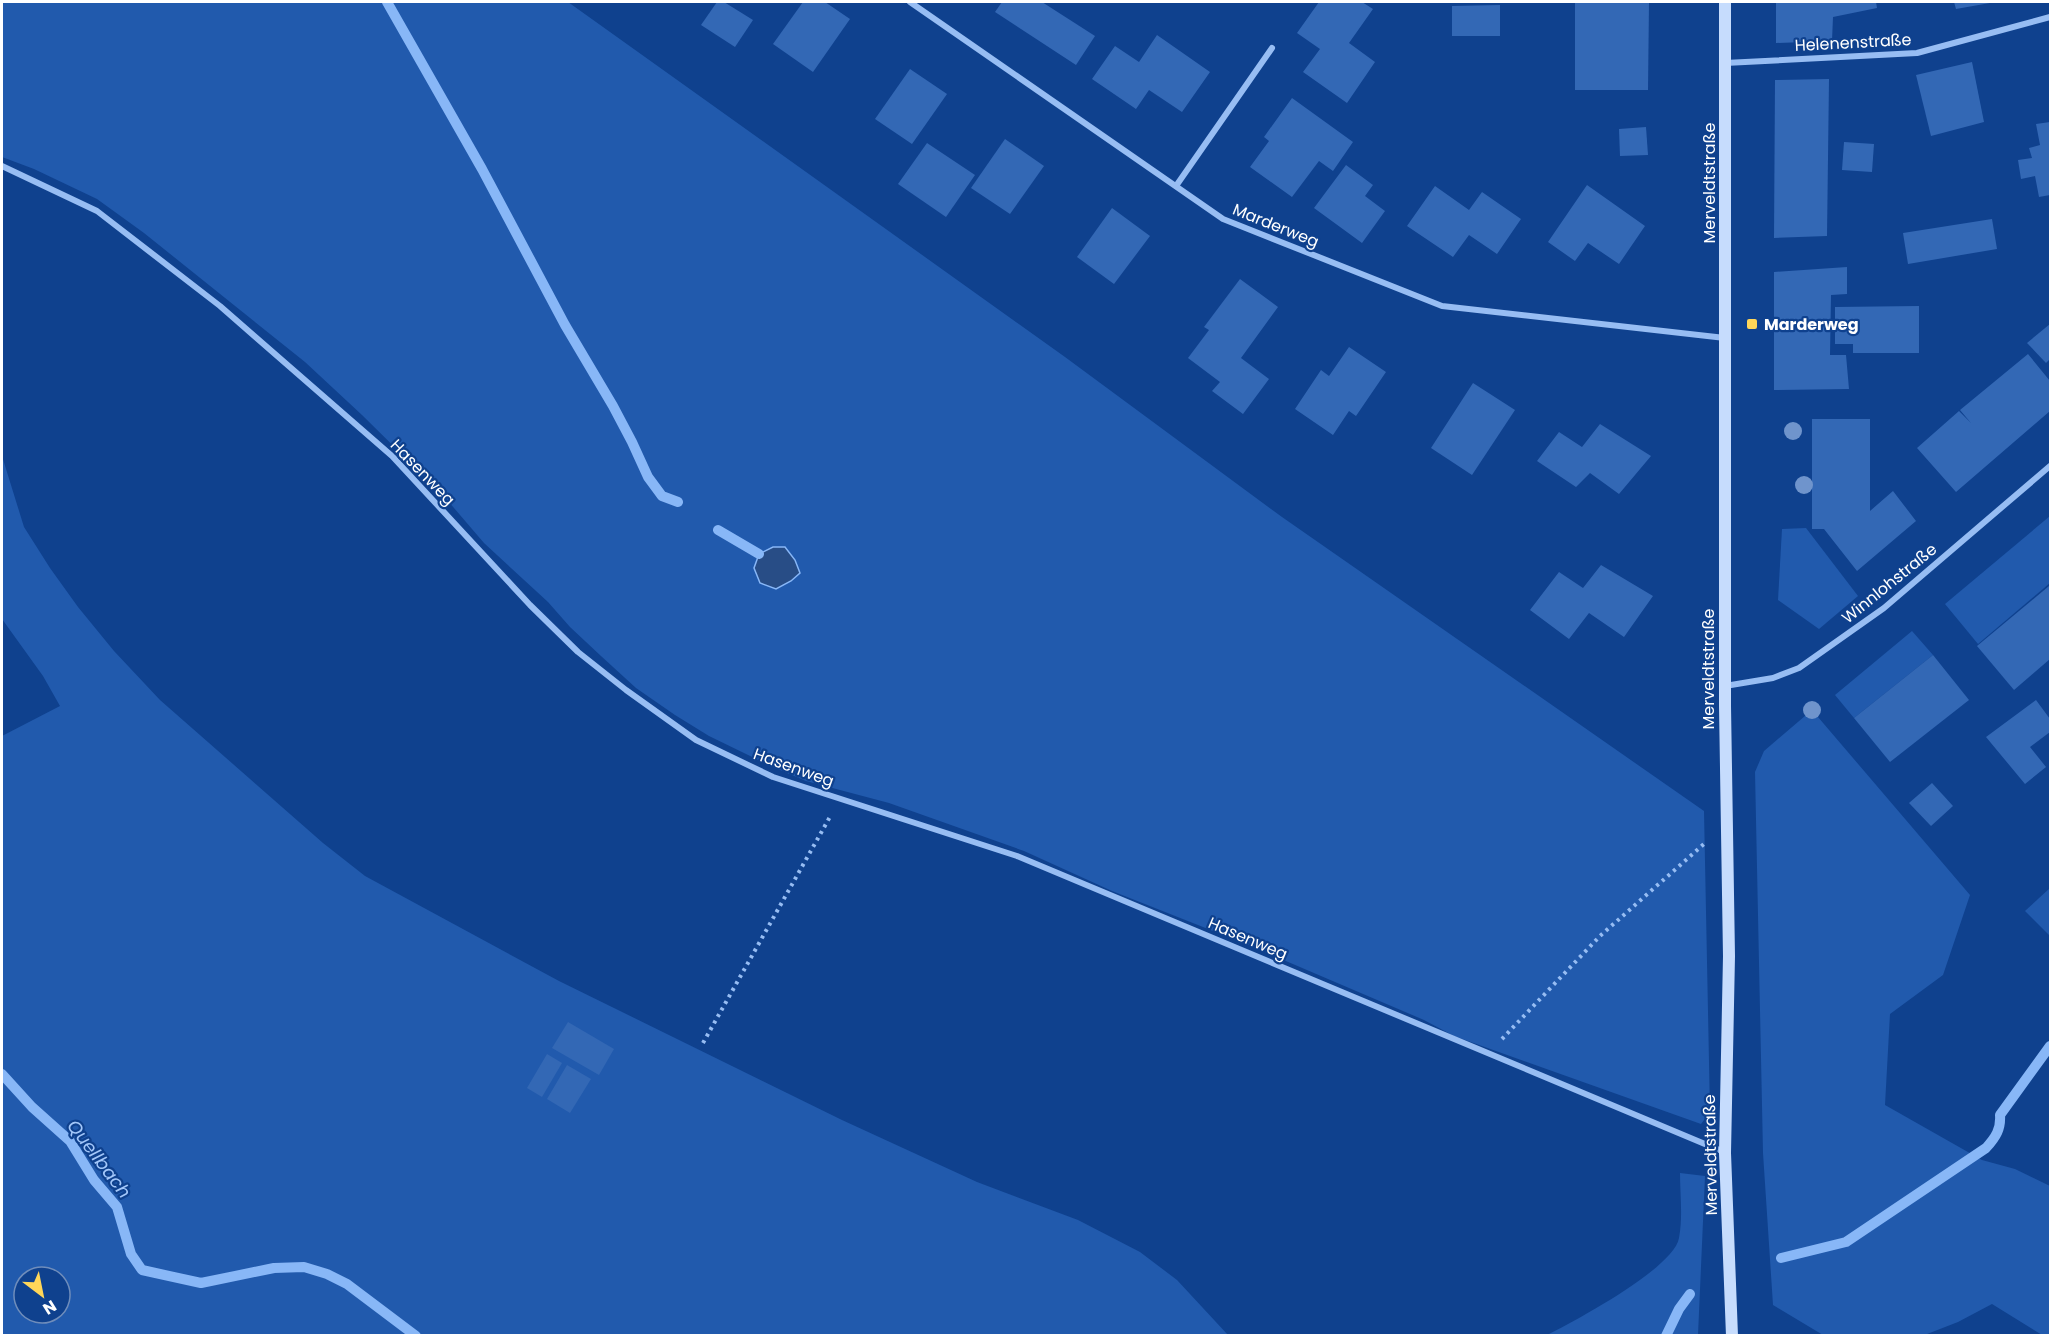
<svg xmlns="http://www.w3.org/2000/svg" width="2052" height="1337" font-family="Poppins,sans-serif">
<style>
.green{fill:#215aad;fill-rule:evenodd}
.water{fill:#284d86;stroke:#88b7f7;stroke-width:1.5}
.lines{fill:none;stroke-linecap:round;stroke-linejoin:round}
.stream{stroke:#88b7f7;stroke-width:10}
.building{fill:#3368b5}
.path{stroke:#97bdf3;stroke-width:4;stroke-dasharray:3 4.5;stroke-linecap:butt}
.street{stroke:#97bdf3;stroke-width:6}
.secondary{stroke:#c6dcfd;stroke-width:12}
.tree{fill:#6f94cc}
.poi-dot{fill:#ffd659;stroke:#0f418e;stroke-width:2}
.labels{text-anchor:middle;stroke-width:4.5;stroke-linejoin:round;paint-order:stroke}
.street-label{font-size:16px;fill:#fff;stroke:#0f418e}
.poi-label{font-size:16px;font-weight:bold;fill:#fff;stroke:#0f418e;text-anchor:start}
.water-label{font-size:18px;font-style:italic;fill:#a3c7fa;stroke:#0f418e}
</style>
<rect width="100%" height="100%" fill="#0f418e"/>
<g class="green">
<polygon points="2,2 568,2 1065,357 1282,517 1704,811 1710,1112 1701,1124 1454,1036 1424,1020 1251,946 1112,891 1024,851 889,803 806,781 773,767 709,736 675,715 636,688 601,656 570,627 548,602 484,543 442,494 362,415 305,362 144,233 97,199 34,169 2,157"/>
<path d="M 2,456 L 24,527 L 50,568 L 78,607 L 114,651 L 160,700 L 323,843 L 365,876 L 559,981 L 842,1120 L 977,1182 L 1078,1220 L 1140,1252 L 1177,1280 L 1228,1335 L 2,1335 L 2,736 L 60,706 L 43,676 L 2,619 ZM 24,1277 L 60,1277 L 60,1313 L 24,1313 Z"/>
<polygon points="2050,516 2050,583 1978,644 1945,604"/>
<polygon points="1806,528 1858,596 1819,629 1778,600 1782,529"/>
<polygon points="1912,631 1933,655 1854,718 1835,695"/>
<polygon points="1812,710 1970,895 1943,975 1890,1014 1885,1105 1982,1160 2015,1169 2050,1186 2050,1335 2042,1335 1992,1304 1958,1322 1922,1336 1823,1335 1773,1305 1763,1153 1755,772 1764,751"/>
<polygon points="2050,888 2050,936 2025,911"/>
<path d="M 1680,1173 L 1705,1176 L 1698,1335 L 1547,1335 C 1575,1321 1674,1268 1679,1238 C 1683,1217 1680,1194 1680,1173 Z"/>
</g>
<polygon class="water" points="773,547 785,547 795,560 800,573 791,581 776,589 760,583 754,568 759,554"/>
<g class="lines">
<g class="stream">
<polyline points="387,2 482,169 565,325 613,406 632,442 648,477 662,496 678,502"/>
<polyline points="718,530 759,554"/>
<polyline points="2,1074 32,1107 70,1141 94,1180 117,1207 131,1254 142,1270 201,1283 274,1268 304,1267 327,1274 347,1284 416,1336"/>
<path d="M 1781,1258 L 1846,1242 L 1986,1148 C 1996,1137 2001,1129 2000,1115 L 2050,1046"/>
<polyline points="1666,1336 1679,1309 1690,1294"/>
</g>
</g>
<g class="building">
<polygon points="717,2 724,2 753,20 735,47 701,25"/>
<polygon points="803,2 825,2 850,19 813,72 773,44"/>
<polygon points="1002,2 1042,2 1095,36 1076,65 995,12"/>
<polygon points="1319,2 1362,2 1373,9 1349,43 1375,62 1347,103 1303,72 1320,49 1297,33"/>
<polygon points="1575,2 1649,2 1648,90 1575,90"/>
<polygon points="1776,2 1876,2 1877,8 1833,17 1832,41 1776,43"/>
<polygon points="1954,2 1990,2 1990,3 1956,9"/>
<polygon points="1500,5 1500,36 1452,36 1452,6"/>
<polygon points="1157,35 1210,72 1182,112 1149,90 1136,109 1092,79 1115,46 1139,62"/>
<polygon points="1972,62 1984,122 1931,136 1916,75"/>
<polygon points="910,69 947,94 912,144 875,119"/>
<polygon points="1829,79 1827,236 1774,238 1775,80"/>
<polygon points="1292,98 1353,142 1333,171 1319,161 1292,197 1250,167 1269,141 1264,137"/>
<polygon points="2050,122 2050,195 2039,197 2035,176 2021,179 2018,160 2032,158 2029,148 2040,145 2036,124"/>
<polygon points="1646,127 1648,155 1620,156 1619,129"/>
<polygon points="1005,139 1044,166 1010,214 971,188"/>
<polygon points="1844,142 1874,144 1872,172 1842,170"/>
<polygon points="927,143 975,175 946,217 898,184"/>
<polygon points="1346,165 1373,185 1365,196 1385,211 1362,243 1314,208"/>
<polygon points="1587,185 1645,226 1619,264 1588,243 1575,261 1548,242"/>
<polygon points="1435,186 1469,210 1482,192 1521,219 1497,254 1469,235 1453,257 1407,226"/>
<polygon points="1112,208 1150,236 1114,284 1077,257"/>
<polygon points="1992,219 1997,249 1908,264 1903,233"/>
<polygon points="1847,267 1847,294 1831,295 1830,355 1846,355 1849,389 1774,390 1774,272"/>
<polygon points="1240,279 1278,307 1241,358 1269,379 1243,414 1212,391 1220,382 1188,358 1209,330 1204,327"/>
<polygon points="1919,306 1919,353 1853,353 1853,344 1835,344 1835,307"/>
<polygon points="2050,324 2050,359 2046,363 2027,343"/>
<polygon points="1349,347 1386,372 1356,416 1349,411 1333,435 1295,409 1321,370 1329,376"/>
<polygon points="2028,354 2050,381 2050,411 1956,492 1917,448 1959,411 1971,423 1960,410"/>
<polygon points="1473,383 1515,410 1472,475 1431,448"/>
<polygon points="1812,419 1870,419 1870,511 1893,491 1916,521 1857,571 1824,529 1812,529"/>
<polygon points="1600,424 1651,456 1619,494 1590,473 1576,487 1537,461 1559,432 1582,447"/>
<polygon points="1601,565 1653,596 1624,637 1589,613 1569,639 1530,610 1559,572 1583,588"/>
<polygon points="2049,586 2050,588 2050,659 2014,690 1977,646"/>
<polygon points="1933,655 1969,700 1890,762 1854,718"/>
<polygon points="2036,700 2050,719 2050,732 2030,747 2046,767 2025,784 1986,737"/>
<polygon points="1932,783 1953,806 1931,826 1909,803"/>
<polygon points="568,1022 614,1049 599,1075 552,1048"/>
<polygon points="547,1054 562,1063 542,1097 527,1088"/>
<polygon points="567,1065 591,1079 570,1113 547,1099"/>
</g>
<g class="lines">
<g class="path">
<polyline points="1502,1039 1600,936 1704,844"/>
<polyline points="703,1043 831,815"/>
</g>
<g class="street">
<polyline points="910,2 1223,219 1442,306 1725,338"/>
<polyline points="1725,63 1917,53 2050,17"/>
<polyline points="2,166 97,211 220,306 392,456 530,605 578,652 626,690 696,740 773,777 1017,856 1724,1152"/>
<polyline points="1176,186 1272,48"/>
<polyline points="1725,686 1773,678 1799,668 1884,608 2050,466"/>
</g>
<polyline class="secondary" points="1725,2 1725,706 1729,956 1725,1153 1732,1336"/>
</g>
<g class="tree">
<circle cx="1793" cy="431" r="9"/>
<circle cx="1804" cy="485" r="9"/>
<circle cx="1812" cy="710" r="9"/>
</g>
<rect class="poi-dot" x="1746" y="318" width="12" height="12" rx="3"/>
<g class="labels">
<g class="street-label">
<text transform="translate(1853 42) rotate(-3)" y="6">Helenenstraße</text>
<text transform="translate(1709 183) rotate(-90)" y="6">Merveldtstraße</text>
<text transform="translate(1276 225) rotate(22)" y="6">Marderweg</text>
<text transform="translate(423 472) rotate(46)" y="6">Hasenweg</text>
<text transform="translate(1889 583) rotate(-39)" y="6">Winnlohstraße</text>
<text transform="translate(1708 669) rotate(-90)" y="6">Merveldtstraße</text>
<text transform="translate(794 767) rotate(20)" y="6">Hasenweg</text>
<text transform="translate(1248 938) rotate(23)" y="6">Hasenweg</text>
<text transform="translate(1710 1155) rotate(-91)" y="6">Merveldtstraße</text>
</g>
<g class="poi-label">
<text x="1764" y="330">Marderweg</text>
</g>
<g class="water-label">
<text transform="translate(99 1159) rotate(53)" y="6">Quellbach</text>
</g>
</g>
<rect width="2052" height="1337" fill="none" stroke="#ffffff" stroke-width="6"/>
<g transform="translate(42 1295) rotate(148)"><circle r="28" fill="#0f418e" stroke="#6f8dbb" stroke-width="1.5"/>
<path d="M0-4.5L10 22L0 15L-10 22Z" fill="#ffd659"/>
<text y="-9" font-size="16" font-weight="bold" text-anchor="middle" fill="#ffffff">N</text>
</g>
</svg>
